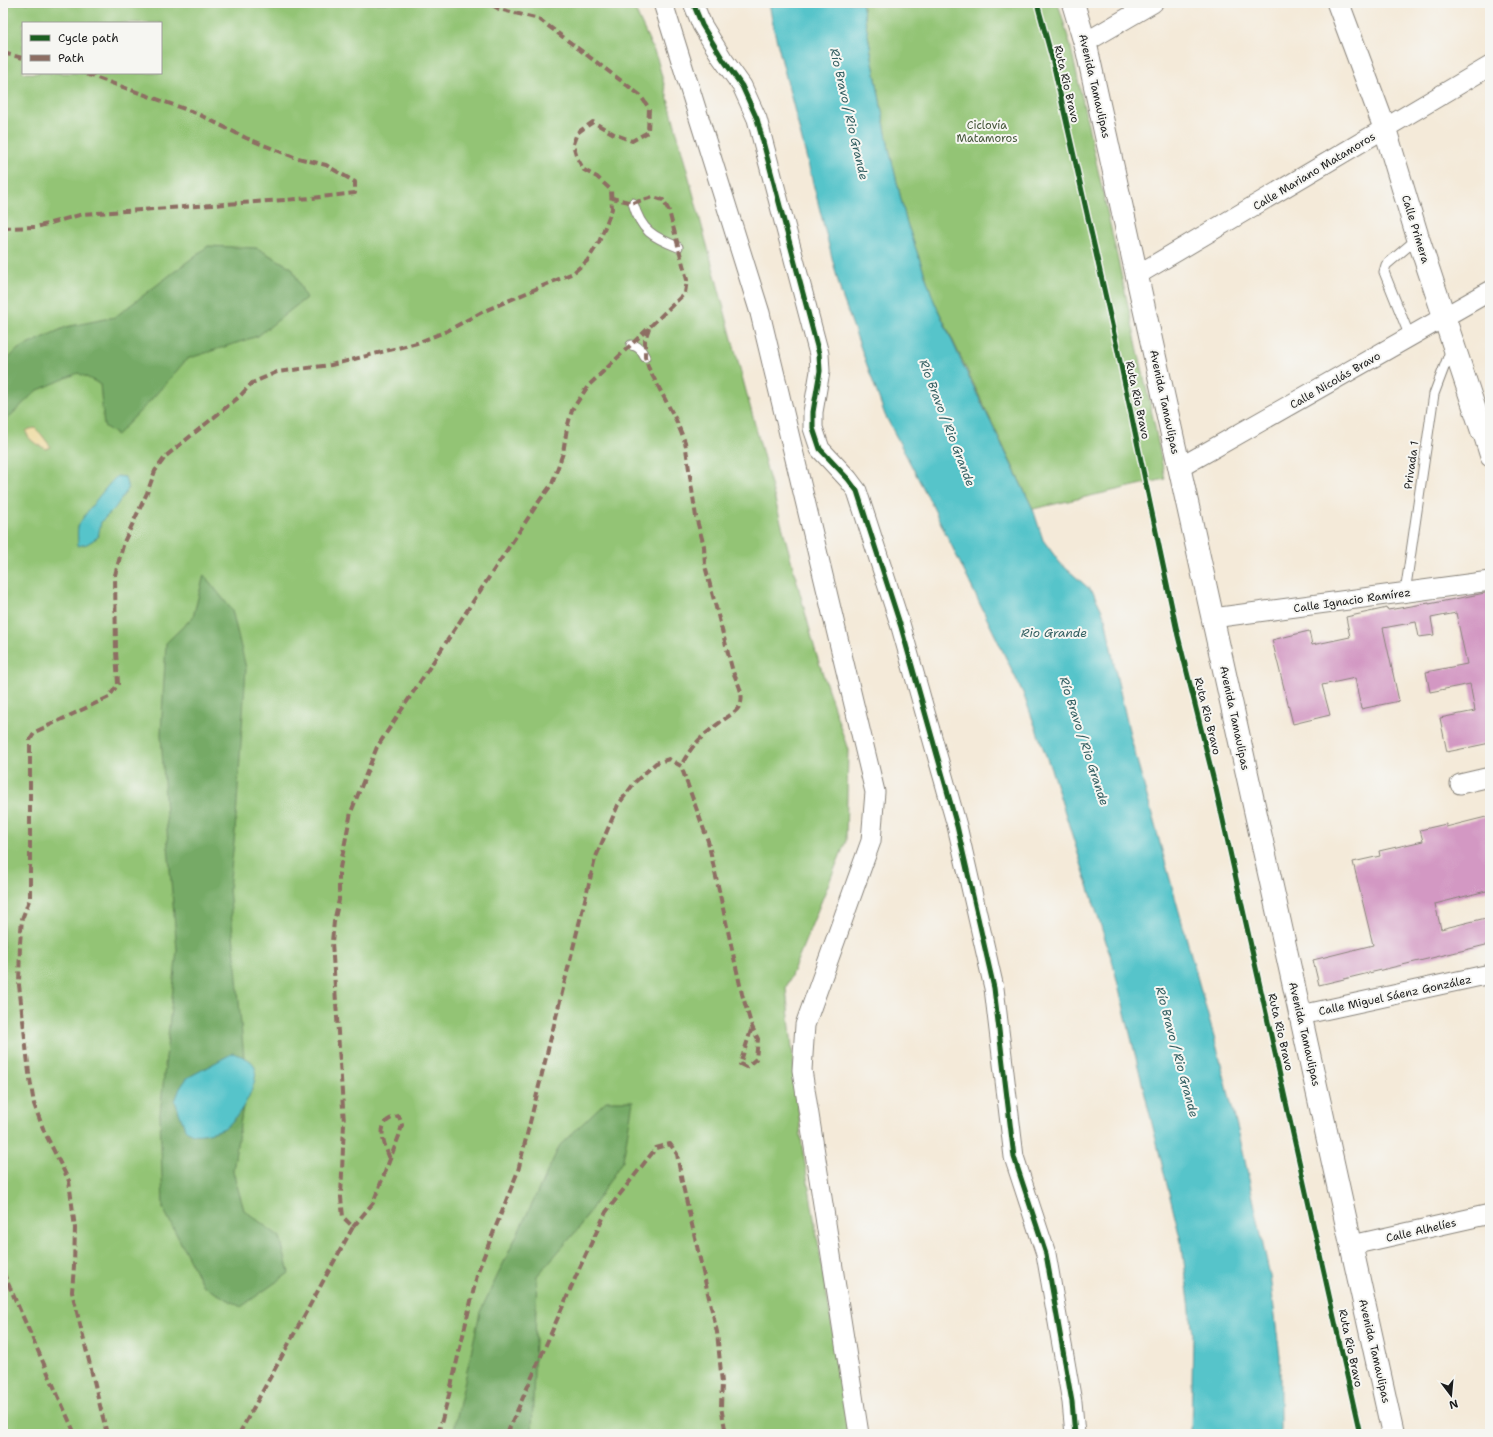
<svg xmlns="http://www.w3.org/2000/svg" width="1493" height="1437" font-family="'Shantell Sans',sans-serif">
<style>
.green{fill:#93c474;stroke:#587048;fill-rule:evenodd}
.forest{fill:#76aa66;stroke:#496341}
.sand{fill:#eeda9e;stroke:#857b5d}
.water{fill:#56c4ca;stroke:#397073}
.building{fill:#d398c3}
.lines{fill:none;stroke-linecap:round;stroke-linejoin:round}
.lane-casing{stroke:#88837a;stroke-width:11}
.street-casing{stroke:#88837a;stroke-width:21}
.secondary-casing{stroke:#88837a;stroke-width:24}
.lane{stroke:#fff;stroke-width:9}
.street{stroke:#fff;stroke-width:19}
.secondary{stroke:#fff;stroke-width:22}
.quiet{stroke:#8d6e63;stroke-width:4;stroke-dasharray:8 4;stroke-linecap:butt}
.cycleway-casing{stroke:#f6f6f2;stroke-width:8}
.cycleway{stroke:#1b5e20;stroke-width:5}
.labels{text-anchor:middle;stroke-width:4;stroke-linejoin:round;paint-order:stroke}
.street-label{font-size:11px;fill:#1c1c1c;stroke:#f6f6f2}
.park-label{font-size:11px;fill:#46573b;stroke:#f6f6f2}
.water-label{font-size:12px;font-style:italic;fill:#335f62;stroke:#f6f6f2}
</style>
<rect width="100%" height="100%" fill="#f6f6f2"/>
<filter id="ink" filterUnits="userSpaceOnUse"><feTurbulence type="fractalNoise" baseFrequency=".025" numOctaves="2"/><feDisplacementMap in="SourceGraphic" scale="8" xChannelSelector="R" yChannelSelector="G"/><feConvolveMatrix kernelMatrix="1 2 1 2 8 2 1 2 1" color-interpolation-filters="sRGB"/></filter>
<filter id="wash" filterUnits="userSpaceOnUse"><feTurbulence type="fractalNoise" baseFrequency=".012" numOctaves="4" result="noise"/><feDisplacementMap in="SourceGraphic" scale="16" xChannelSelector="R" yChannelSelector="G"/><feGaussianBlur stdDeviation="0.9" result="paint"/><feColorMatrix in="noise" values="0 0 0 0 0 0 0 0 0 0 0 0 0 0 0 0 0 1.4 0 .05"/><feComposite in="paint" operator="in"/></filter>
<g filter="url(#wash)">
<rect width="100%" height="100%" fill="#f4ead9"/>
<g class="green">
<path d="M 3,3 L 632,3 L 657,58 L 816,653 L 848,750 L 846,841 L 786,988 L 802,1146 L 850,1434 L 3,1434 ZM 23,23 L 161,23 L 161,73 L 23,73 Z"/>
<polygon points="862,3 1058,3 1070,44 1155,427 1165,479 1033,509 934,301 906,220 889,149"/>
</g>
<g class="forest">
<polygon points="208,246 257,248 292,268 306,298 258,336 187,359 151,400 117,435 104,426 100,384 78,373 36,391 3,423 3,364 18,349 66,327 115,317"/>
<polygon points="204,575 232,610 246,668 235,832 229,888 244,1058 244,1099 233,1171 244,1210 280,1237 289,1273 241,1307 203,1286 163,1208 160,1114 177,950 168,846 161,734 166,643 193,617"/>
<polygon points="606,1101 633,1101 623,1160 579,1228 537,1276 532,1434 453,1434 480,1312 560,1145"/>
</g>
<path class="sand" d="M 35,428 L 41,434 L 51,447 L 46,449 C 37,444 28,441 26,431 L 30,429 Z"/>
<g class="water">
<polygon points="769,3 862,3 889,149 906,220 934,301 963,365 1033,509 1043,540 1060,563 1093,592 1105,617 1116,674 1131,739 1217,1048 1240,1138 1270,1276 1280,1357 1280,1434 1191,1434 1193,1334 1182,1246 1113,964 1053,775 1023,693 931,503 885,415 841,293 774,30"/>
<path d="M 117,476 L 125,477 L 128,489 L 115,508 L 101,522 L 98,537 L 87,544 L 78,546 C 78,540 77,532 78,527 C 81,518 109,483 117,476 Z"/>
<path d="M 233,1053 C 240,1056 250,1058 254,1065 C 262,1080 239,1118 226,1127 C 220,1131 200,1136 193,1134 C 190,1133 187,1131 185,1129 L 175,1101 L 180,1088 L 187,1078 Z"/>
</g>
<g id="blocks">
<g class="building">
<polygon points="1490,592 1490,743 1447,752 1440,718 1475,711 1470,684 1430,692 1426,672 1467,664 1456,613 1431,618 1434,635 1419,637 1416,622 1383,628 1399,701 1361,709 1355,678 1322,685 1330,715 1293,724 1272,640 1309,631 1312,645 1350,637 1346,617 1387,608 1388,610 1429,603 1429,604"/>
<polygon points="1490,816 1490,890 1435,904 1441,929 1490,917 1490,944 1319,985 1313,960 1373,945 1353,862 1380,856 1379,851 1423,841 1420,830 1446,824 1446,827"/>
</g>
</g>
</g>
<g filter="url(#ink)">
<use href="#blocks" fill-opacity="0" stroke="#88837a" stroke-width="1"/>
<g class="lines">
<g class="lane-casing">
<g id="lane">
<path d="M 633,203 C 641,231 653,237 678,247"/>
<polyline points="1410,337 1384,272 1386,265 1418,238"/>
<path d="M 631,345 C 639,346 641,350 645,357"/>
<polyline points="1405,593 1434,394 1451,349"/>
</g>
</g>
<g class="street-casing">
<g id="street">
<polyline points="663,3 760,313 875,792 871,841 805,1025 802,1070 859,1434"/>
<polyline points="693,3 702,25 722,58 742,86 757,119 819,354 820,371 813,412 813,428 820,449 848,479 857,491 901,627 957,826 994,988 1014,1157 1046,1254 1072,1402 1075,1434"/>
<polyline points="1086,42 1153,3"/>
<polyline points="1137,275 1490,66"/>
<polyline points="1482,431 1490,457"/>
<polyline points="1179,468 1490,291"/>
<polyline points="1213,618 1490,581"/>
<polyline points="1460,784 1490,777"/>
<polyline points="1301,1015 1490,974"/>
<polyline points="1352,1245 1490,1214"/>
</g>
</g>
<g class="secondary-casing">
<g id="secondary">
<polyline points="1073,3 1087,50 1393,1434"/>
<polyline points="1338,3 1385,129 1418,238 1482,431 1490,438"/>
</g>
</g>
<use href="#lane" class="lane"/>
<use href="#street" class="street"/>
<use href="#secondary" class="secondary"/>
<g class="quiet">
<polyline points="3,53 23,58"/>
<polyline points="3,228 36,227 83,214 312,198 355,193 355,182 326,165 294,157 246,138 196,113 83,73"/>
<path d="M 649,328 L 645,340 L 645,357 L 649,369 L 676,420 L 685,442 L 696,517 L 704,546 L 705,566 L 733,672 C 737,682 746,696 739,707 C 736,712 727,717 722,721 C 703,735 692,744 681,766"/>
<path d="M 353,1227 L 373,1203 L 399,1136 L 402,1125 L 399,1116 C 373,1120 384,1143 390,1159"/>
<polyline points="3,1272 75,1434"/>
<polyline points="107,1434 72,1292 74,1266 75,1228 69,1181 44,1131 34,1104 29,1073 19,985 20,943 22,919 30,898 30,740 35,732 109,697 118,684 116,651 115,575 124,542 147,493 155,471 166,456 239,397 252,383 277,372 331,365 417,343 447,331 482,312 573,273 587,261 599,242 612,209 611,190 597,177 584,170 577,158 573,144 577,133 593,122 614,134 632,141 648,132 649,108 640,95 539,19 499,9 489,3"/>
<polyline points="239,1434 353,1227 343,1217 341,1197 344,1123 332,942 334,922 339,900 339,873 351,812 377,747 540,500 552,484 563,453 567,428 572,410 588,386 685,293 687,280 669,211 663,200 653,197 633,203 612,198"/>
<polyline points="438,1434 449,1395 478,1271 518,1171 595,859 618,805 635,782 656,763 669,759 681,766 708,841 742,994 752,1027 758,1039 756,1059 746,1067 740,1064 752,1027"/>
<polyline points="507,1434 580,1267 606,1212 656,1148 670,1144 677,1154 682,1182 717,1332 722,1383 721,1407 726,1434"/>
</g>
<g class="cycleway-casing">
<g id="cycleway">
<polyline points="693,3 702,25 722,58 742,86 757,119 819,354 820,371 813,412 813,428 820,449 848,479 857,491 901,627 957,826 994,988 1014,1157 1046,1254 1072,1402 1075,1434"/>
<polyline points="1037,3 1052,58 1117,347 1178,636 1216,789 1360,1434"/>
</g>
</g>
<use href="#cycleway" class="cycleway"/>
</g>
</g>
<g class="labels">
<g class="street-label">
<text transform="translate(1067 84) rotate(77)" y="4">Ruta Rio Bravo</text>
<text transform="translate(1095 86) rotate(77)" y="4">Avenida Tamaulipas</text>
<text transform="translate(1314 171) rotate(-31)" y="4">Calle Mariano Matamoros</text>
<text transform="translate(1416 229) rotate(73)" y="4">Calle Primera</text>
<text transform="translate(1335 380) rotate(-30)" y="4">Calle Nicolás Bravo</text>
<text transform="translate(1138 400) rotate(78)" y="4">Ruta Rio Bravo</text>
<text transform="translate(1165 402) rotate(78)" y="4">Avenida Tamaulipas</text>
<text transform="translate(1411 465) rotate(-82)" y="4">Privada 1</text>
<text transform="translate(1352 600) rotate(-8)" y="4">Calle Ignacio Ramírez</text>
<text transform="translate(1208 716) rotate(76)" y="4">Ruta Rio Bravo</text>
<text transform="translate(1235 718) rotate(78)" y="4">Avenida Tamaulipas</text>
<text transform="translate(1395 995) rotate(-12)" y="4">Calle Miguel Sáenz González</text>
<text transform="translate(1281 1032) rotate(77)" y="4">Ruta Rio Bravo</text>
<text transform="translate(1305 1034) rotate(77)" y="4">Avenida Tamaulipas</text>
<text transform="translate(1421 1230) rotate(-13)" y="4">Calle Alhelíes</text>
<text transform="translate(1351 1348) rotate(78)" y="4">Ruta Rio Bravo</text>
<text transform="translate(1375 1351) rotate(77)" y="4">Avenida Tamaulipas</text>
</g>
<g class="park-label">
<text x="987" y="129">Ciclovía<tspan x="987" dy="13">Matamoros</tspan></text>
</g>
<g class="water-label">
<text transform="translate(849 114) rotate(77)" y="4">Río Bravo / Rio Grande</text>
<text transform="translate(947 423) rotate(69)" y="4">Río Bravo / Rio Grande</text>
<text x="1054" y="637">Rio Grande</text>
<text transform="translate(1084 741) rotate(72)" y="4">Río Bravo / Rio Grande</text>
<text transform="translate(1177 1052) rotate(75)" y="4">Río Bravo / Rio Grande</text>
</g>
</g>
<rect width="1493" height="1437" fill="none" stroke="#f6f6f2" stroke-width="16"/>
<rect x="22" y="22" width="140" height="52" fill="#f6f6f2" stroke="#9f9f9c"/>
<rect x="30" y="35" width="20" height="6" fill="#1b5e20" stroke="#9f9f9c"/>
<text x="58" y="42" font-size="12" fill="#1c1c1c">Cycle path</text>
<rect x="30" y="55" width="20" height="6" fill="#8d6e63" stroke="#9f9f9c"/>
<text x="58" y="62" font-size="12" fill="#1c1c1c">Path</text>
<g transform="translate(1451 1395) rotate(164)" stroke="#f6f6f2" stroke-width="3" paint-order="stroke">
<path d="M0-3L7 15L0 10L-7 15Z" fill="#1c1c1c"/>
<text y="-6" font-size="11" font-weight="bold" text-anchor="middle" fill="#1c1c1c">N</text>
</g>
</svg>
